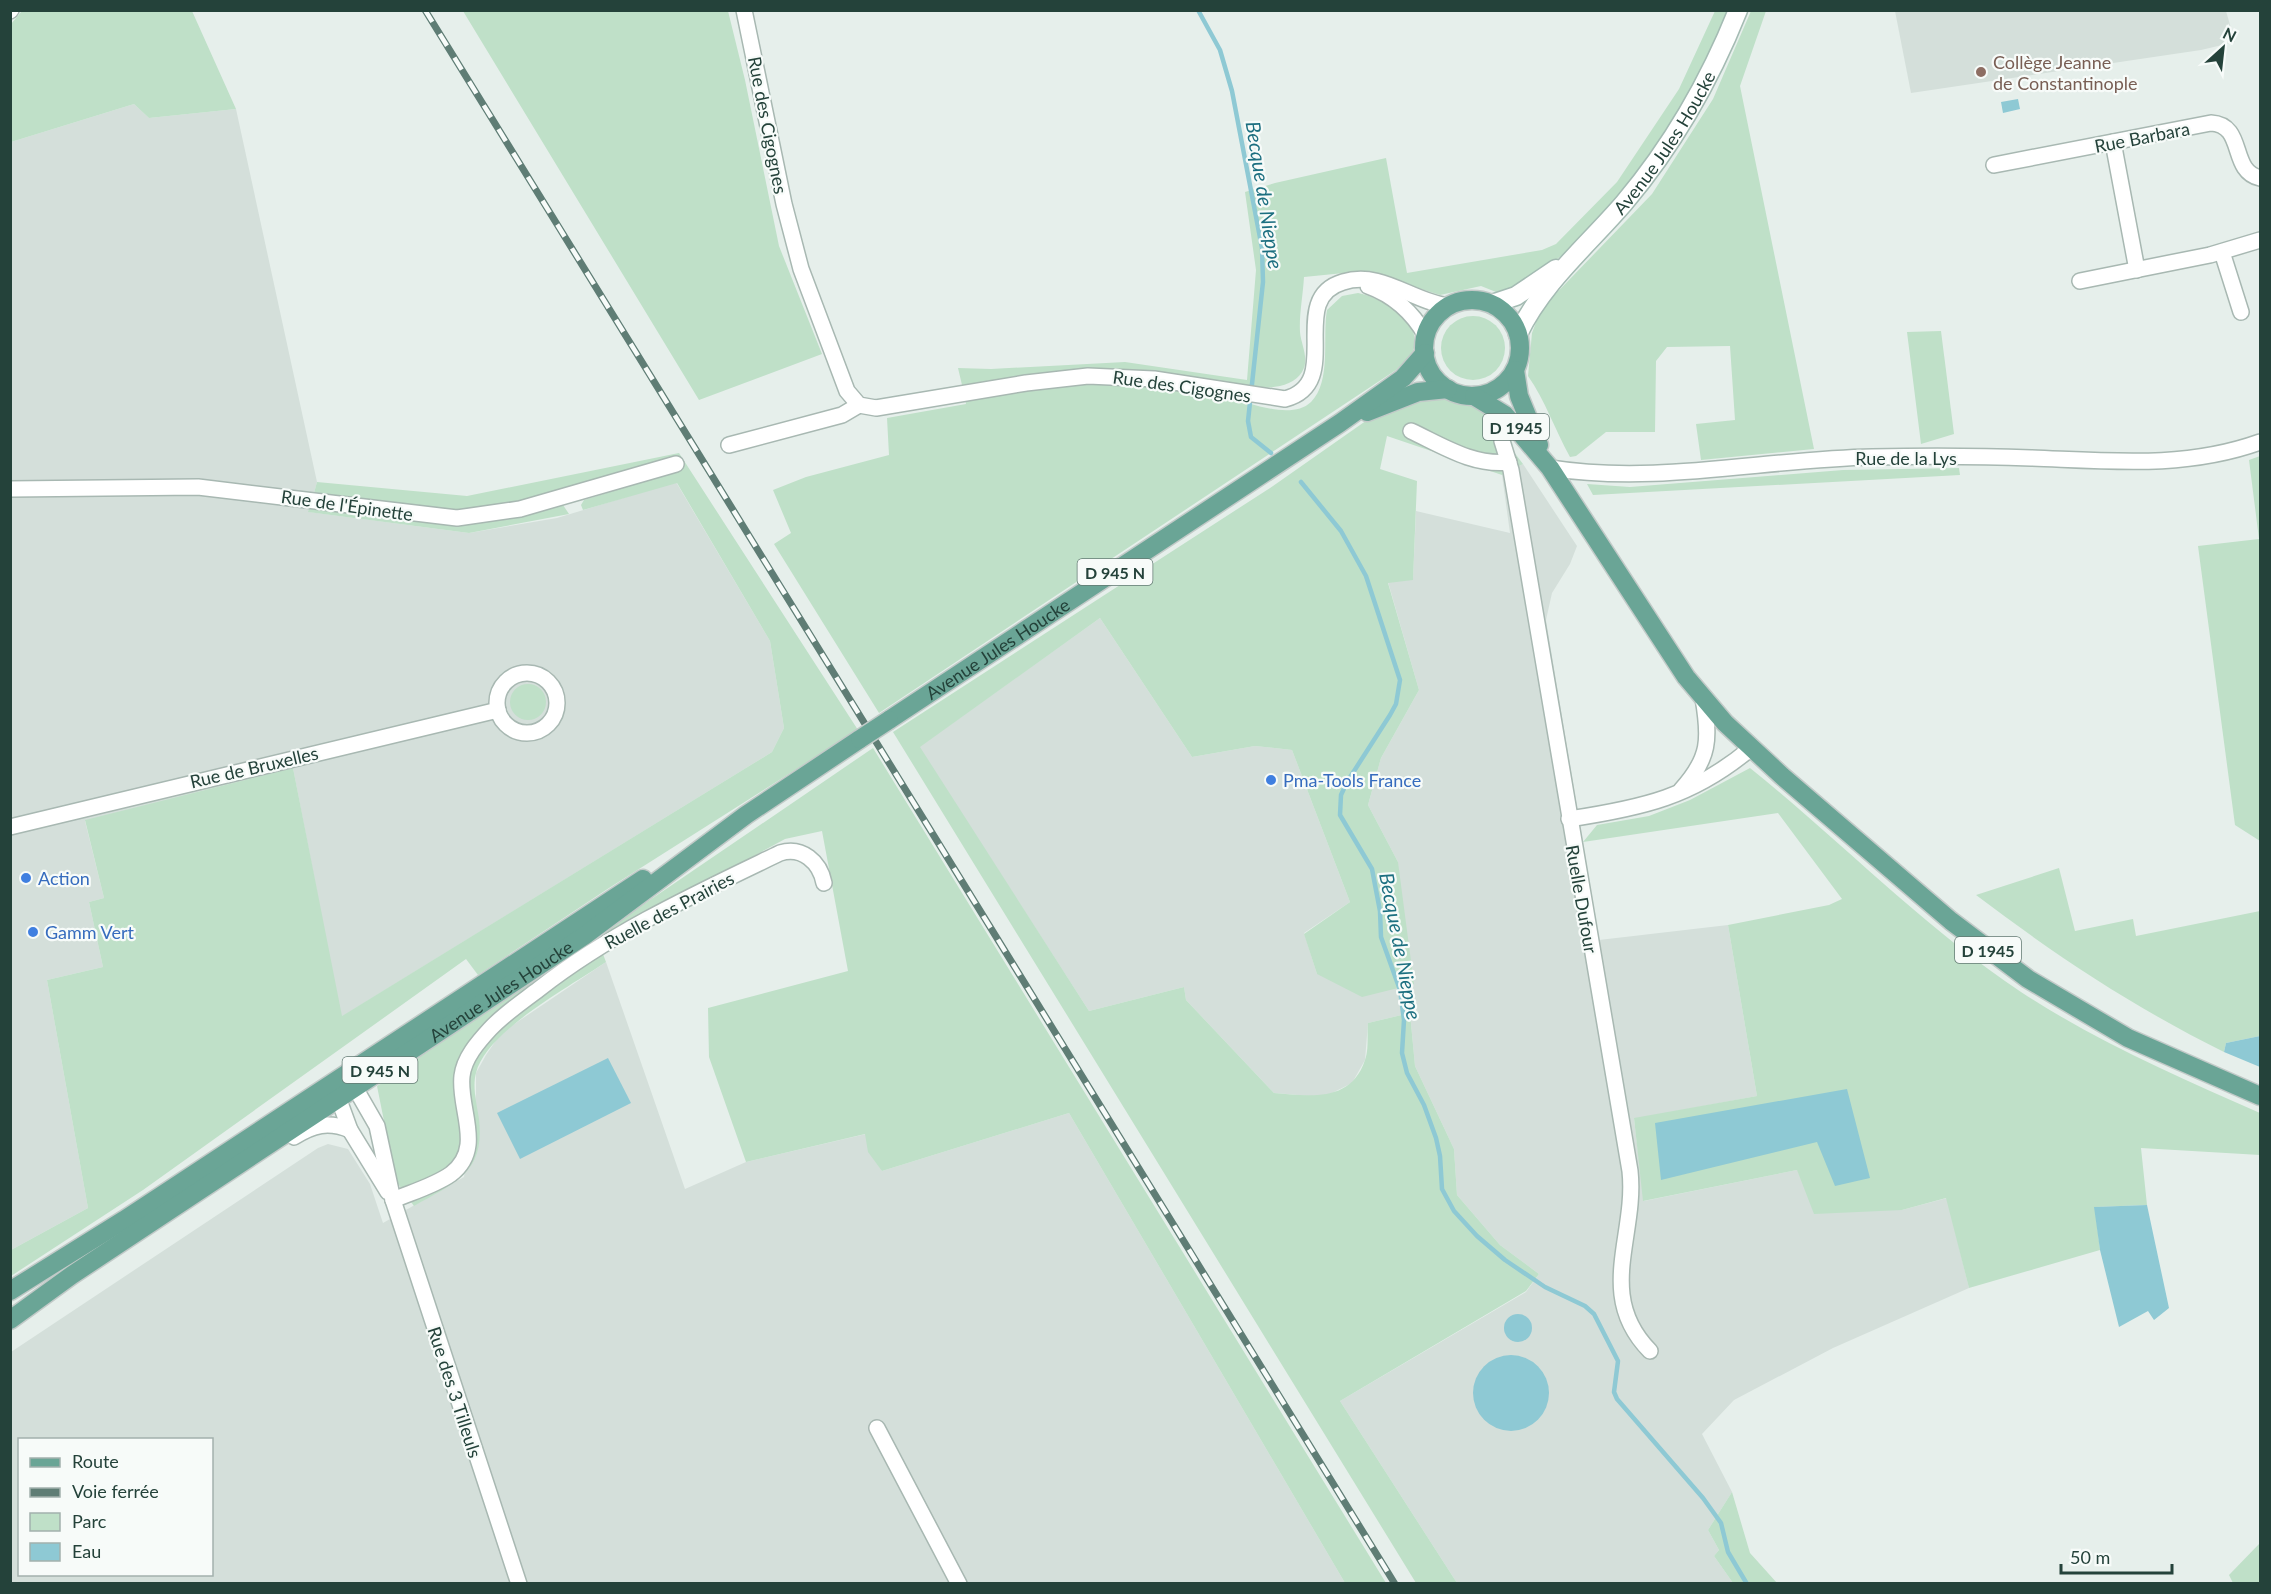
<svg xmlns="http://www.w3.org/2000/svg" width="2271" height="1594" font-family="Lato,sans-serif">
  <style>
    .built { fill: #d4dfda; fill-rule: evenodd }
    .green { fill: #bfe0c8 }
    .water { fill: #8ec9d4 }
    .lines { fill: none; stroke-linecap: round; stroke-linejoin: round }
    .stream { stroke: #8ec9d4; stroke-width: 4.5 }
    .minor-casing { stroke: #a8b8b2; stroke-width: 18 }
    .secondary-casing { stroke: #a4bbb3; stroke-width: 21 }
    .primary-casing { stroke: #c2cac8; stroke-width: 21 }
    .minor { stroke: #fff; stroke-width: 15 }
    .secondary { stroke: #fff; stroke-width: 18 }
    .primary { stroke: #6aa596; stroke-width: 18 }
    .rail-casing { stroke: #5f7d75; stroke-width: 7 }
    .rail { stroke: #f7fbf9; stroke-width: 4.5; stroke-dasharray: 14; stroke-linecap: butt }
    .primary-bridge-casing { stroke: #c2cac8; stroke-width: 21; stroke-linecap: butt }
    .primary-bridge { stroke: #6aa596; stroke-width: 18 }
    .education-dot { fill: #8d6e63; stroke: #f7fbf9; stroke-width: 2 }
    .shop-dot { fill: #3f7fe0; stroke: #f7fbf9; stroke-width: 2 }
    .labels { text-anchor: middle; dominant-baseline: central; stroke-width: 4.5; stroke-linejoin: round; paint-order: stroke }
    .shield { fill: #f7fbf9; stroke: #637a73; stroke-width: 1.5 }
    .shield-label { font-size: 16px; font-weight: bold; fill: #24423a }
    .education-label { font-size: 18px; fill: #785e54; stroke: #f7fbf9; text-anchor: start }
    .street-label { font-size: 18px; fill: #24423a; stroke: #f7fbf9 }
    .shop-label { font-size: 18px; fill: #366cbe; stroke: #f7fbf9; text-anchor: start }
    .water-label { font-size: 20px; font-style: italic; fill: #1c6f80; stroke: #f7fbf9 }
  </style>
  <rect width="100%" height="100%" fill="#e6efeb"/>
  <g class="built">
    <path d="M 1895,11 L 2226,11 L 2235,42 L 2201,50 L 1911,93 Z"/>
    <path d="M 134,104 L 149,118 L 236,109 L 317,482 L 309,512 L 469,533 L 557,518 L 676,482 L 770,641 L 784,728 L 772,752 L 341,1017 L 293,768 L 85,821 L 104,898 L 89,902 L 103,967 L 47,980 L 88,1208 L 11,1250 L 11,142 Z"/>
    <path d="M 1523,464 L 1577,546 L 1570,564 L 1552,593 L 1546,620 L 1599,940 L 1728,925 L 1757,1096 L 1634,1119 L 1644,1201 L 1797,1170 L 1902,1210 L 1947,1198 L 1969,1288 L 1833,1348 L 1734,1400 L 1702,1434 L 1732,1492 L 1708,1530 L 1719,1550 L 1714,1556 L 1733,1583 L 1457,1583 L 1340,1401 L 1526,1292 L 1539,1274 L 1500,1245 L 1457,1195 L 1454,1149 L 1415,1066 L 1410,1013 L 1368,1023 L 1365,1060 L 1352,1083 L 1324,1097 L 1274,1093 L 1186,1000 L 1184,987 L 1089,1011 L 919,747 L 1100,618 L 1192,757 L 1255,746 L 1292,750 L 1350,902 L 1304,933 L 1317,974 L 1398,862 L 1368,805 L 1381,758 L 1419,690 L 1388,582 L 1413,579 L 1416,511 L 1510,533 L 1502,475 Z"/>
    <path d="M 606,962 L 685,1189 L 746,1162 L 866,1134 L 882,1171 L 1069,1113 L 1345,1583 L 11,1584 L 11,1352 L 318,1148 L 328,1144 L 348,1149 L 370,1184 L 383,1223 L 464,1177 L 476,1094 L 476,1073 L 486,1055 L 501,1033 ZM 20,1440 L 212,1440 L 212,1574 L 20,1574 Z"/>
  </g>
  <g class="green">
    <path d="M 22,11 L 192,11 L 236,109 L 149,118 L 134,104 L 11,142 L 11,24 Z"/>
    <path d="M 463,11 L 728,11 L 745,80 L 779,246 L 822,354 L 699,400 Z"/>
    <path d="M 1715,11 L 1727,11 C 1692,104 1597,255 1501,294 L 1481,286 L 1440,295 L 1364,271 L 1304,277 C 1303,295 1299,315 1300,332 C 1301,345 1310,359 1302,372 C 1283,402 1214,381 1185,376 C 1109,364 1037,373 962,385 L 958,368 L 991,369 L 1125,362 L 1247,380 L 1256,270 L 1245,192 L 1275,183 L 1386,158 L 1407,273 L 1542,250 L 1556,244 L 1617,182 L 1679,89 Z"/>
    <path d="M 1751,11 L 1766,11 L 1740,86 L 1814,449 L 1701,460 L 1696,424 L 1735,420 L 1730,346 L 1667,347 L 1656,361 L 1655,432 L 1606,432 L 1576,456 L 1570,457 C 1555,430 1545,400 1528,376 L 1532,333 L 1541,309 L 1652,194 L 1713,99 Z"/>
    <path d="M 1358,293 C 1382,298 1421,319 1414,348 C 1412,356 1401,364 1396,370 L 879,713 L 774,544 L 791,533 L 773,490 L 806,477 L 889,455 L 887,418 L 966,404 L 965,399 C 1016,392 1067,382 1119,383 C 1155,384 1192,392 1227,398 C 1250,402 1291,421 1311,402 C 1332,381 1322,337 1327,310 L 1342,296 Z"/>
    <circle cx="1473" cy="348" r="32"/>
    <path d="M 1941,331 L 1954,434 L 1921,444 L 1907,332 Z"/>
    <path d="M 1430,395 L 1480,407 L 1523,464 L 1502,475 L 1387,436 L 1380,469 L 1417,481 L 1413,580 L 1388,583 L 1419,690 L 1381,758 L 1368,805 L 1398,862 L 1414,984 L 1362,997 L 1317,974 L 1304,934 L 1350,902 L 1292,750 L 1255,746 L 1192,757 L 1100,618 L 920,747 L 1089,1011 L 1184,987 L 1186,1000 L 1274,1093 C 1309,1096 1351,1103 1365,1060 C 1369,1050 1367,1034 1368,1023 L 1410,1013 L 1415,1066 L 1454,1149 L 1457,1195 L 1500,1245 L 1539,1274 L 1526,1291 L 1340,1401 L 1457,1583 L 1416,1583 L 893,732 L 1273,486 L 1370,418 Z"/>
    <path d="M 679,453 L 858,730 L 609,888 L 478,975 L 466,959 L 143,1190 L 11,1276 L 11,1250 L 88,1208 L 47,980 L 103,967 L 89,902 L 104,898 L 85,820 L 293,768 L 342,1016 L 772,752 L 784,728 L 770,641 L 677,483 L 583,510 L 581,505 L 584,500 L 681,470 L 675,459 L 512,506 L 466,513 L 314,493 L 317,482 L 467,496 Z"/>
    <path d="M 2260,456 L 2260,841 L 2235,825 L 2198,546 L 2259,539 L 2249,460 Z"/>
    <path d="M 1959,468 L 1960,475 L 1593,495 L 1587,484 L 1630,487 L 1843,470 Z"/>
    <path d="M 311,504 L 502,519 L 563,505 L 569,514 L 469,533 L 308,512 Z"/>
    <circle cx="528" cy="702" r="18"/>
    <path d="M 873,748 L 1386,1583 L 1345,1583 L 1069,1113 L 882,1171 L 868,1152 L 865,1134 L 746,1162 L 709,1057 L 708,1008 L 848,971 L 822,831 L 785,839 L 598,941 L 606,962 C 571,986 486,1031 476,1073 C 472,1087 477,1105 479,1119 C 485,1174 455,1182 414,1206 L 396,1181 L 377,1086 Z"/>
    <path d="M 1750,768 C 1841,841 1923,927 2021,992 C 2096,1041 2178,1077 2260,1113 L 2260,1155 L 2141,1148 L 2147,1205 L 2095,1207 L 2100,1250 L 1969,1288 L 1946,1198 L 1902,1210 L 1814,1214 L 1797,1170 L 1643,1201 L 1634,1118 L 1757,1096 L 1728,925 L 1829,905 L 1842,899 L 1778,813 L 1583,842 L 1597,825 L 1649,816 L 1690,800 Z"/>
    <path d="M 2059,868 L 2075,931 L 2133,919 L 2136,936 L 2260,911 L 2260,1036 L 2226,1043 L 2224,1052 C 2135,1008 2055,955 1976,895 Z"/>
    <path d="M 1732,1492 L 1750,1553 L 1777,1583 L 1733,1583 L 1714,1556 L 1719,1550 L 1708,1530 Z"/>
    <path d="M 2260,1543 L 2260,1583 L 2233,1583 L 2229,1575 Z"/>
  </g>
  <g class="water">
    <path d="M 2018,99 L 2020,109 L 2003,113 L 2001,102 Z"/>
    <path d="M 2260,1036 L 2260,1067 L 2224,1052 L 2226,1043 Z"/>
    <path d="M 608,1058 L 631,1103 L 520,1159 L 497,1113 Z"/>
    <path d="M 1847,1089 L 1870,1178 L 1835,1186 L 1817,1142 L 1661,1180 L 1655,1123 Z"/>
    <path d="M 2147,1205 L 2169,1308 L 2154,1320 L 2148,1311 L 2119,1327 L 2100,1250 L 2094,1207 Z"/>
    <circle cx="1518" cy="1328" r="14"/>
    <circle cx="1511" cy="1393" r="38"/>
  </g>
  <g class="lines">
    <g class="stream">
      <path d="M 1198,10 L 1220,50 L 1232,91 L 1262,248 L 1263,282 L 1248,421 L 1251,437 L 1271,453"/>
      <path d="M 1301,482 L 1341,531 L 1366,576 L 1400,680 L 1396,704 L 1390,715 L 1347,782 L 1341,795 L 1340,815 L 1372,869 L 1380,911 L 1381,937 L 1400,990 L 1404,1020 L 1402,1053 L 1407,1073 L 1424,1105 L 1436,1138 L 1440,1156 L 1442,1189 L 1454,1211 L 1477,1236 L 1505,1260 L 1545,1287 L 1585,1306 L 1594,1314 L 1618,1361 L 1614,1392 L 1617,1399 L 1703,1498 L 1721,1523 L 1728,1552 L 1747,1584"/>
    </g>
    <defs>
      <g id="minor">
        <path d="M 744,10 L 784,204 L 801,269 L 847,391 L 859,405 L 876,408 L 1026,383 L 1088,376 L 1154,379 L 1285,399 C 1346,383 1285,299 1343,282 C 1382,270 1412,302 1449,306"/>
        <path d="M 10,11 L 11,10"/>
        <path d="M 2113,142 L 2137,270"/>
        <path d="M 1994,165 L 2211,123 C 2246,125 2229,171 2260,178"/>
        <path d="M 2222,252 L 2241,312"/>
        <path d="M 2080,281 L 2210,255 L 2260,240"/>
        <path d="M 1368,286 C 1393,295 1413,313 1426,336"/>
        <path d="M 1411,431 C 1443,446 1473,466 1509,462"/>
        <path d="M 1502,441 L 1511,470 L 1630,1171 C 1637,1236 1595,1295 1650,1351"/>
        <path d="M 729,445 L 842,415 L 859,405"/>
        <path d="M 1550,468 C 1657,485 1765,459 1872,457 C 1925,456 1978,456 2031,458 C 2110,461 2185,469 2260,442"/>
        <path d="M 10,489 L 198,487 L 457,518 L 520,509 L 676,464"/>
        <circle cx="527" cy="703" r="30"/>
        <path d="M 1681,790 C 1710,758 1710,739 1703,698"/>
        <path d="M 1569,819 C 1642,808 1693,797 1751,748"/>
        <path d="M 10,827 L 498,710"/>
        <path d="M 350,1079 L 377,1126 L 393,1200 L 519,1584"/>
        <path d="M 335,1089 L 350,1130 L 388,1192"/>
        <path d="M 294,1137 C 313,1125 328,1121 350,1130"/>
        <path d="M 393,1200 C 412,1192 434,1186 451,1174 C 485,1148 458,1109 462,1076 C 464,1058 478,1042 490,1029 C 504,1014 522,1002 539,989 C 612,932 697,893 780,853 C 802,846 820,862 824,883"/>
        <path d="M 877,1428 L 959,1584"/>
      </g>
      <g id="secondary">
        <path d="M 1492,304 L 1516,296 L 1556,269"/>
        <path id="s1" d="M 1518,334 C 1543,282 1587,246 1624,203 C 1673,145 1710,80 1738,10"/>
      </g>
      <g id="primary">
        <circle cx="1472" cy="348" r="48"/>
        <path d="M 1515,370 L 1519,396 L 1539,445"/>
        <path d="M 1474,396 L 1505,415 L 1550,468 L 1686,677 L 1725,723 L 1782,776 L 1951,921 L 2028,979 L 2128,1038 L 2260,1096"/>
        <path d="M 1367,412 L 1418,392 L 1448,389"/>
        <path id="s2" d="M 889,720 L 1340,423 L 1403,378 L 1425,353"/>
        <path d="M 10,1291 L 124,1220 L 643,879"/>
        <path id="s3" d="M 10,1320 L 72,1275 L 584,936 L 746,815 L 860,739"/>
      </g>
    </defs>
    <use href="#minor" class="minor-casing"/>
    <use href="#secondary" class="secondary-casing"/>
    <use href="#primary" class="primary-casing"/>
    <use href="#minor" class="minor"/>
    <use href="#secondary" class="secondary"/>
    <use href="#primary" class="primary"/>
    <defs>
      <path id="rail" d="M 425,10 L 1395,1584"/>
    </defs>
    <use href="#rail" class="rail-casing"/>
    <use href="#rail" class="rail"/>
    <defs>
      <path id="primary-bridge" d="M 860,739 L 889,720"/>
    </defs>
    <use href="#primary-bridge" class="primary-bridge-casing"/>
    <use href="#primary-bridge" class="primary-bridge"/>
  </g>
  <circle class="education-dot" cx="1981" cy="72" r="6"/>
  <g class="shop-dot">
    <circle cx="1271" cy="780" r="6"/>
    <circle cx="26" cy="878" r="6"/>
    <circle cx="33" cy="932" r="6"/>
  </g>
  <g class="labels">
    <g class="shield">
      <rect x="1483" y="414" width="66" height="26" rx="4.5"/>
      <rect x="1077.5" y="559" width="75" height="26" rx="4.5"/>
      <rect x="1955" y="937" width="66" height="26" rx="4.5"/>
      <rect x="342.5" y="1057" width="75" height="26" rx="4.5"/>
    </g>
    <g class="shield-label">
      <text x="1516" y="427">D 1945</text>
      <text x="1115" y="572">D 945 N</text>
      <text x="1988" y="950">D 1945</text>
      <text x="380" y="1070">D 945 N</text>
    </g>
    <g class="education-label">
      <text x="1993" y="62">Collège Jeanne<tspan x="1993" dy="21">de Constantinople</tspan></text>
    </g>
    <g class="street-label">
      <text transform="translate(768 125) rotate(79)">Rue des Cigognes</text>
      <text transform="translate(2142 137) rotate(-11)">Rue Barbara</text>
      <text stroke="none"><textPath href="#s1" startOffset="242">Avenue Jules Houcke</textPath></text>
      <text transform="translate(1182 386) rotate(8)">Rue des Cigognes</text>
      <text x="1906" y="458">Rue de la Lys</text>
      <text transform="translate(347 505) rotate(8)">Rue de l'Épinette</text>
      <text stroke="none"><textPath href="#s2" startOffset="130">Avenue Jules Houcke</textPath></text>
      <text transform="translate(254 767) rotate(-13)">Rue de Bruxelles</text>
      <text transform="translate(1582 899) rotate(80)">Ruelle Dufour</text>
      <text transform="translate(669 910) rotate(-28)">Ruelle des Prairies</text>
      <text stroke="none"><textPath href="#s3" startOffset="591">Avenue Jules Houcke</textPath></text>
      <text transform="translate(455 1392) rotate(72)">Rue des 3 Tilleuls</text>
    </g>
    <g class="shop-label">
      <text x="1283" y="780">Pma-Tools France</text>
      <text x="38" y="878">Action</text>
      <text x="45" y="932">Gamm Vert</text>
    </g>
    <g class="water-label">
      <text transform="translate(1265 195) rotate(81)">Becque de Nieppe</text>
      <text transform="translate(1401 946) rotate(79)">Becque de Nieppe</text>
    </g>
  </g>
  <rect width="2271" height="1594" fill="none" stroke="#24423a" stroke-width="24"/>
  <rect x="18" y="1438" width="195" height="138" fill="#f7fbf9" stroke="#a3b1ad" stroke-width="1.5"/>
  <rect x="30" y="1458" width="30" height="9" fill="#6aa596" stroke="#a3b1ad" stroke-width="1.5"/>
  <text x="72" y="1468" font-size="18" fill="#24423a">Route</text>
  <rect x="30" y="1488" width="30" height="9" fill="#5f7d75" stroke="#a3b1ad" stroke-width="1.5"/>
  <text x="72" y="1498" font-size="18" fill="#24423a">Voie ferrée</text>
  <rect x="30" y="1513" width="30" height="18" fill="#bfe0c8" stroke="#a3b1ad" stroke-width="1.5"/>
  <text x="72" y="1528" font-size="18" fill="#24423a">Parc</text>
  <rect x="30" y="1543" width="30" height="18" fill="#8ec9d4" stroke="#a3b1ad" stroke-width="1.5"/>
  <text x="72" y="1558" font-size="18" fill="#24423a">Eau</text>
  <g transform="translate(2223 48) rotate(27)" stroke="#f7fbf9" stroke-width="4.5" paint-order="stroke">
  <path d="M0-4.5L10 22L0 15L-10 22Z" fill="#24423a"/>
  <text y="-9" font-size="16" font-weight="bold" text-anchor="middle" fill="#24423a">N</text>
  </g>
  <path d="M2061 1564v9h111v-9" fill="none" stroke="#24423a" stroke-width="3"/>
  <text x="2070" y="1564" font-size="18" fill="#24423a" stroke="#f7fbf9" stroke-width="4.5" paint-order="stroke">50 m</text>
</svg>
